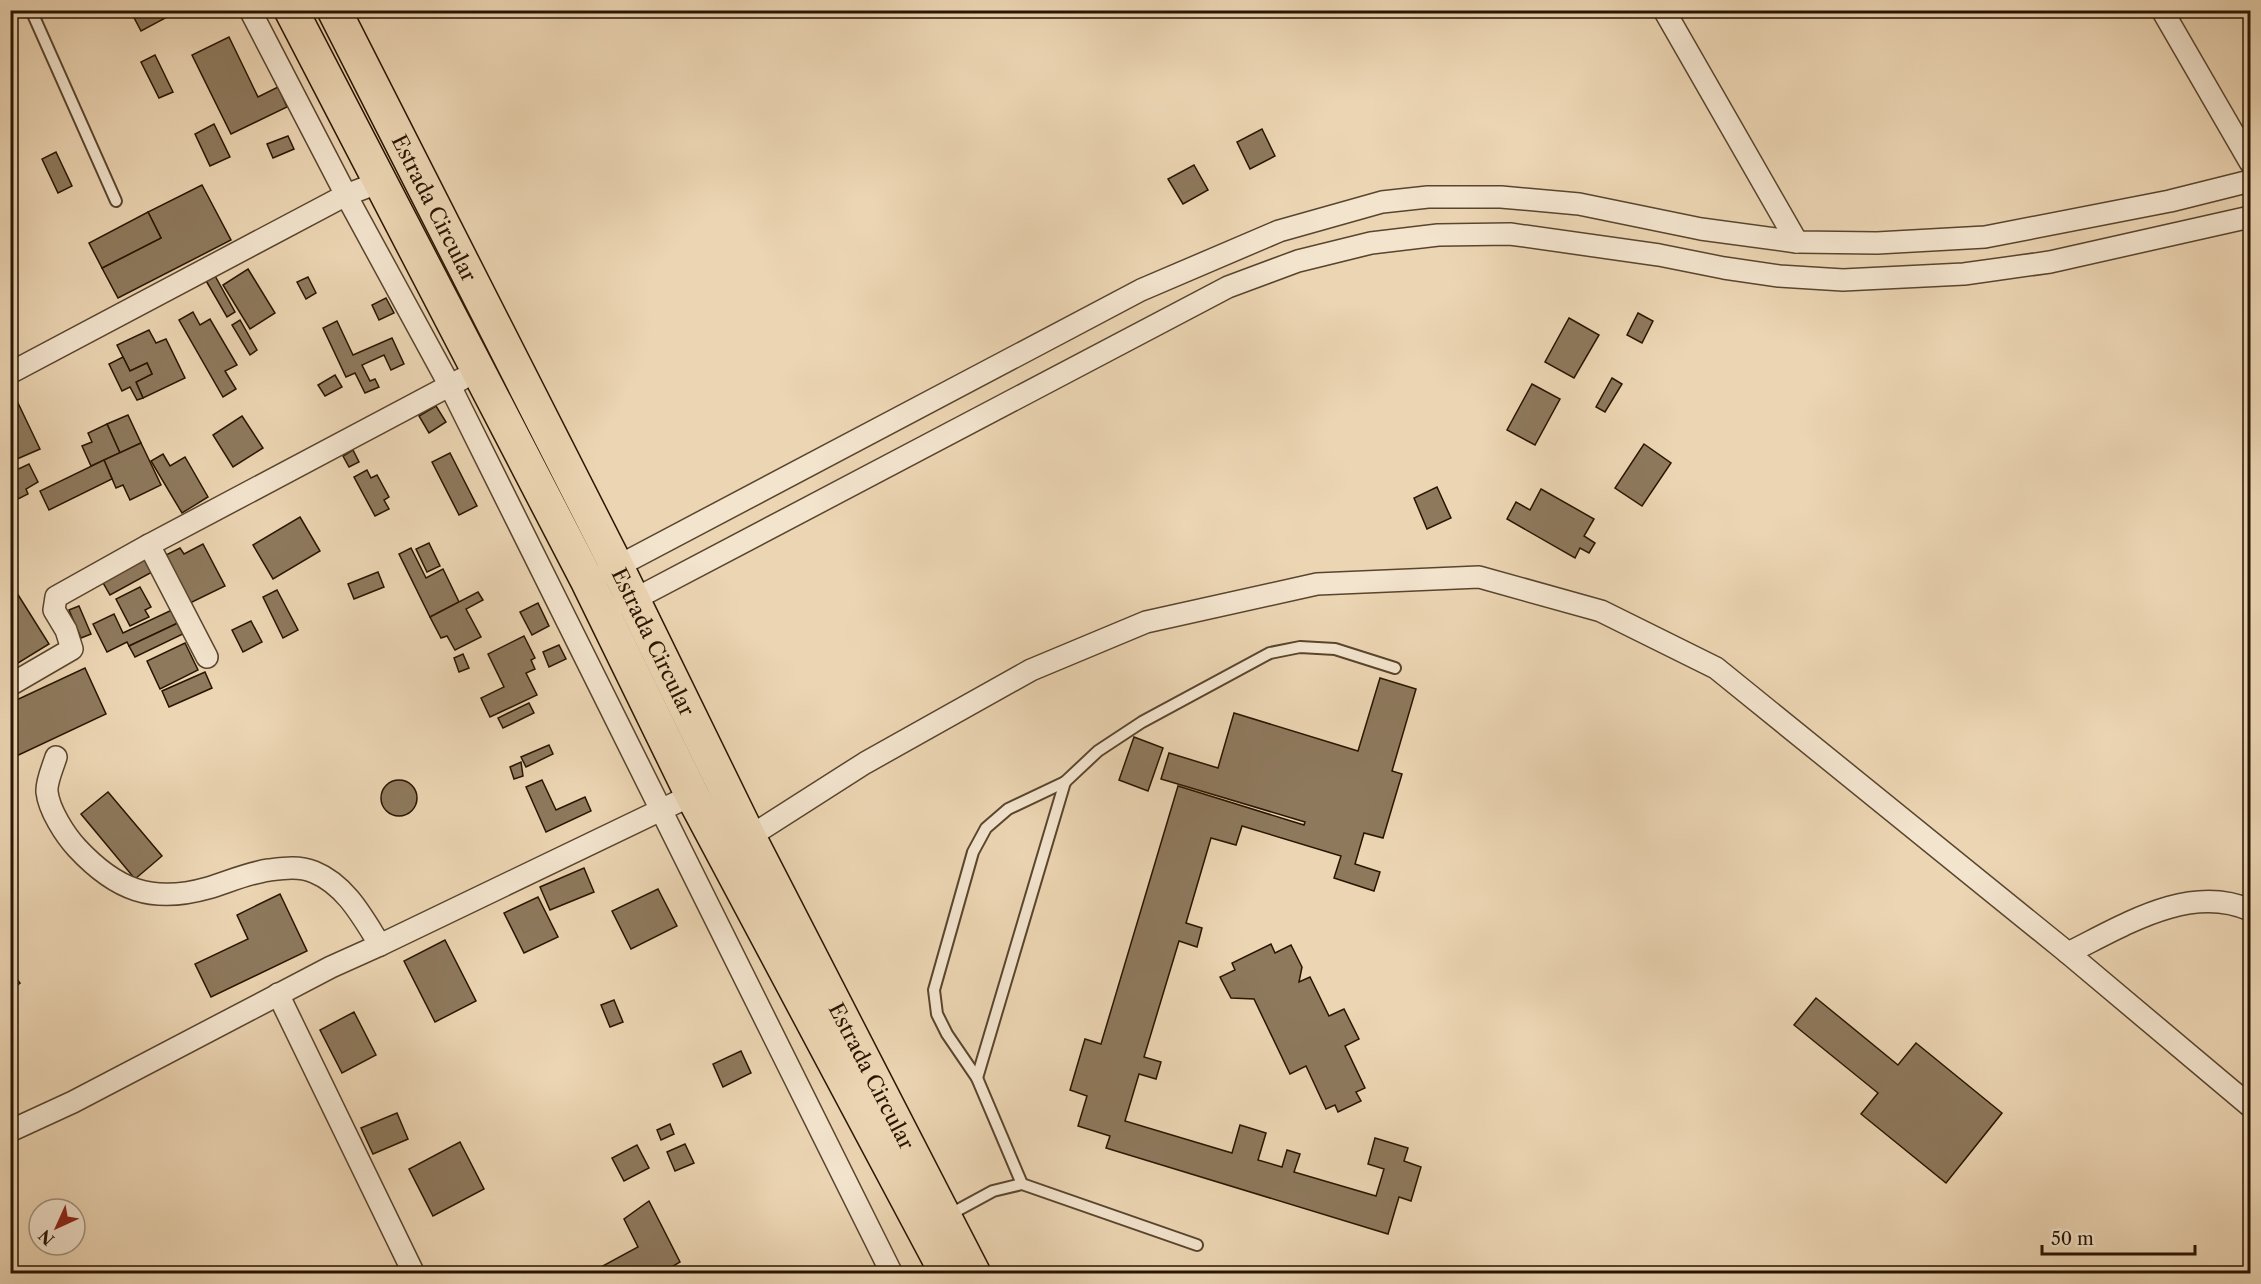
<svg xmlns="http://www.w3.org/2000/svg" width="2261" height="1284" font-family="'Libre Caslon Text',serif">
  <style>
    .building { fill: #8e795d; stroke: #281500; stroke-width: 1.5 }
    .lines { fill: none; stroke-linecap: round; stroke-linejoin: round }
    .lane-casing { stroke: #59452d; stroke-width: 14 }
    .street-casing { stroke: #59452d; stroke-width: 24 }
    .primary-casing { stroke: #281500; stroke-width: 36 }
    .lane { stroke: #f3e4ce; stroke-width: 10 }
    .street { stroke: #f3e4ce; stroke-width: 21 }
    .primary { stroke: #ecd5b3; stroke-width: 33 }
    .labels { text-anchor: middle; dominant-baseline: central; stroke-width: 4.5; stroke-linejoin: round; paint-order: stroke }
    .street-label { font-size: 21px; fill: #281500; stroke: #f3e4ce }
  </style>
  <rect width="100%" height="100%" fill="#ecd5b3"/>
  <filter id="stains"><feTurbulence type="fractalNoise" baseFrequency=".00333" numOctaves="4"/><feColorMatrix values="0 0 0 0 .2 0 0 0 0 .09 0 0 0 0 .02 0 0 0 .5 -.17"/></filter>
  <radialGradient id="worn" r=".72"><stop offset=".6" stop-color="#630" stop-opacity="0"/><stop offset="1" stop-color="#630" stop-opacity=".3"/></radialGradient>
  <g class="building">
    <path d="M 130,10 L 169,10 L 171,15 L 141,31 Z"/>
    <path d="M 229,37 L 258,97 L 278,87 L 287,107 L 231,134 L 192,55 Z"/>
    <path d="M 155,55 L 173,92 L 159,98 L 141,62 Z"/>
    <path d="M 214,124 L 230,157 L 210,166 L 195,134 Z"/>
    <path d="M 1262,129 L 1275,156 L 1250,169 L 1237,142 Z"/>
    <path d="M 288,136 L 294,149 L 273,158 L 267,144 Z"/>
    <path d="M 56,152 L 72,186 L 58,193 L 42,159 Z"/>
    <path d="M 1194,165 L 1208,190 L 1183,204 L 1168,179 Z"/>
    <path d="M 202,185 L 231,240 L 118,298 L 102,268 L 161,238 L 148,212 Z"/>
    <path d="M 148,212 L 161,238 L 102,268 L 89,243 Z"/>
    <path d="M 248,269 L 275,313 L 250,329 L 223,285 Z"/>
    <path d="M 214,274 L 235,312 L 227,317 L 205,279 Z"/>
    <path d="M 308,277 L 316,293 L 306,299 L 297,282 Z"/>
    <path d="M 386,298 L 394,313 L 379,320 L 372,305 Z"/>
    <path d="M 193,312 L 200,325 L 210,319 L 237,365 L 225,371 L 236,389 L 223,397 L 179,320 Z"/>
    <path d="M 1638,313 L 1653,321 L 1642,343 L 1627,335 Z"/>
    <path d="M 1569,318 L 1599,335 L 1574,378 L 1545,362 Z"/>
    <path d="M 240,320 L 257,350 L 250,355 L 232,325 Z"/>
    <path d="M 337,321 L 353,355 L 392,338 L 404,364 L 391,370 L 384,355 L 362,365 L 370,381 L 375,379 L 379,387 L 365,393 L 355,373 L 346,377 L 323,328 Z"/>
    <path d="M 149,330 L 156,343 L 166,339 L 185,378 L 143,398 L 136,382 L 152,374 L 147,363 L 130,371 L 117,345 Z"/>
    <path d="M 123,357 L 130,371 L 147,363 L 152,374 L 136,382 L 143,398 L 137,400 L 130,387 L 122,391 L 109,364 Z"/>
    <path d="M 335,375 L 342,387 L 325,396 L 318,385 Z"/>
    <path d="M 1612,378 L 1622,384 L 1605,412 L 1596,407 Z"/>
    <path d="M 1532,384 L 1560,399 L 1535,445 L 1507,430 Z"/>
    <path d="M 18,403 L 40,449 L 10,462 L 10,406 Z"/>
    <path d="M 436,406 L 446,422 L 429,433 L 419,416 Z"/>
    <path d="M 128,415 L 141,443 L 120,453 L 107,424 Z"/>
    <path d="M 242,416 L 263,448 L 233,467 L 213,435 Z"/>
    <path d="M 107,424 L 120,453 L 91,466 L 82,446 L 92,442 L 88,433 Z"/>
    <path d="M 141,443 L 161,485 L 130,500 L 123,485 L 116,488 L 104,460 Z"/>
    <path d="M 1644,444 L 1671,463 L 1642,506 L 1615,488 Z"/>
    <path d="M 353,450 L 359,462 L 349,467 L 343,456 Z"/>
    <path d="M 450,453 L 477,506 L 459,515 L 432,462 Z"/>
    <path d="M 163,454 L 170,466 L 185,457 L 208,497 L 182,513 L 151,461 Z"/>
    <path d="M 104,460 L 112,479 L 49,510 L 40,491 Z"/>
    <path d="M 29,464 L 38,482 L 26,489 L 28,494 L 18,499 L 10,485 L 10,473 Z"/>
    <path d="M 367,470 L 371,478 L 377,475 L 389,497 L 384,500 L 389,509 L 375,516 L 354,477 Z"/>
    <path d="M 1437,487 L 1451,518 L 1427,529 L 1414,498 Z"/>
    <path d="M 1541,489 L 1594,519 L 1584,536 L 1595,543 L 1589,553 L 1580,548 L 1575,558 L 1507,519 L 1516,502 L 1530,510 Z"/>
    <path d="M 300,517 L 320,551 L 273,579 L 253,545 Z"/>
    <path d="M 429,543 L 440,566 L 427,572 L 416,549 Z"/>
    <path d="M 203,544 L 225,586 L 188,604 L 164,556 L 180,548 L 184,554 Z"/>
    <path d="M 411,548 L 426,578 L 443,569 L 459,602 L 430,617 L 399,554 Z"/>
    <path d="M 147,558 L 154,571 L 110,595 L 102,581 Z"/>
    <path d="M 378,572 L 384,587 L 354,599 L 348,584 Z"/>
    <path d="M 10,582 L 49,644 L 10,668 Z"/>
    <path d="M 140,587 L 151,607 L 145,610 L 149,617 L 130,626 L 116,599 Z"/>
    <path d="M 277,590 L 298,630 L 283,638 L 263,597 Z"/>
    <path d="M 478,592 L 483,600 L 466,609 L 481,637 L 455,650 L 447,636 L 441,638 L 430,617 Z"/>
    <path d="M 538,603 L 549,626 L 532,635 L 520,612 Z"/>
    <path d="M 79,606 L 91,634 L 81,638 L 69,610 Z"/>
    <path d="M 174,609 L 180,622 L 129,646 L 127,642 L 107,652 L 93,624 L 114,614 L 123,633 Z"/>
    <path d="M 251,621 L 262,642 L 243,652 L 232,630 Z"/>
    <path d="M 180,622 L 185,633 L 135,657 L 129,646 Z"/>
    <path d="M 524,636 L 535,658 L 531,660 L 535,669 L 526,673 L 537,695 L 490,717 L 481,698 L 504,687 L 488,654 Z"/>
    <path d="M 185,643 L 198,670 L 160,689 L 147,661 Z"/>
    <path d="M 559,645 L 566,659 L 549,667 L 543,652 Z"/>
    <path d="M 463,654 L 469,668 L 459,672 L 454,658 Z"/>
    <path d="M 85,668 L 106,714 L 10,759 L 10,703 Z"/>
    <path d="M 205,672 L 212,688 L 169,707 L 162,691 Z"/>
    <path d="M 1380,678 L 1416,689 L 1392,771 L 1402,774 L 1383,838 L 1364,833 L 1355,864 L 1380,872 L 1374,891 L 1334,878 L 1341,856 L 1242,826 L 1236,845 L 1211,838 L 1186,923 L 1202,928 L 1197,947 L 1179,941 L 1144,1057 L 1161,1062 L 1156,1079 L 1139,1074 L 1125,1121 L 1232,1153 L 1240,1125 L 1266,1133 L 1258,1160 L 1282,1167 L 1287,1150 L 1300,1154 L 1294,1172 L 1376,1196 L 1384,1169 L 1368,1164 L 1375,1138 L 1408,1148 L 1404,1161 L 1421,1167 L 1411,1201 L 1399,1197 L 1388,1234 L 1106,1148 L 1110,1136 L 1078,1126 L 1087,1096 L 1070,1090 L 1085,1039 L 1101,1044 L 1178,786 L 1304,825 L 1305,822 L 1161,779 L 1169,753 L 1218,768 L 1234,713 L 1358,751 Z"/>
    <path d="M 529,703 L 534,713 L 503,728 L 498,718 Z"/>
    <path d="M 1134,737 L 1163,748 L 1148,791 L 1119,780 Z"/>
    <path d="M 549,745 L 553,754 L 526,767 L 521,757 Z"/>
    <path d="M 521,762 L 523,776 L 514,779 L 510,767 Z"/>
    <path d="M 542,780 L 556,810 L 585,797 L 591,811 L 546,832 L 526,787 Z"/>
    <circle cx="399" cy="798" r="18"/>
    <path d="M 108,792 L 162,856 L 135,879 L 81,814 Z"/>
    <path d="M 584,868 L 594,892 L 550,910 L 540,887 Z"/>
    <path d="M 658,889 L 677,926 L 631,949 L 612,911 Z"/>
    <path d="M 280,894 L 307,951 L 211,997 L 195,964 L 248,939 L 237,915 Z"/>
    <path d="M 538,897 L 558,937 L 524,953 L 504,913 Z"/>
    <path d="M 445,940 L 476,1001 L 435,1022 L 404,961 Z"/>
    <path d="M 1271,944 L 1275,953 L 1291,945 L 1302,967 L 1299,982 L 1310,977 L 1329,1016 L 1344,1009 L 1359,1039 L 1345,1046 L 1365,1088 L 1356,1092 L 1361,1101 L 1338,1112 L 1335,1105 L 1326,1109 L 1306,1066 L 1290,1074 L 1254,999 L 1231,998 L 1220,977 L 1235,970 L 1232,963 Z"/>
    <path d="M 10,970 L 20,983 L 10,991 Z"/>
    <path d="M 1816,998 L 1898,1065 L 1916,1043 L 2002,1113 L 1946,1183 L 1861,1114 L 1878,1093 L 1794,1025 Z"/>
    <path d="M 614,1000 L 623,1022 L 610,1027 L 601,1005 Z"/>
    <path d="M 354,1012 L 376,1055 L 342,1073 L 320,1030 Z"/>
    <path d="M 741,1051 L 751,1073 L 723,1087 L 713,1064 Z"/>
    <path d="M 397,1113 L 408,1139 L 373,1154 L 361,1128 Z"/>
    <path d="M 670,1124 L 674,1134 L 661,1140 L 657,1130 Z"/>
    <path d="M 460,1142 L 484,1189 L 433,1216 L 409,1169 Z"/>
    <path d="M 685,1144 L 694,1163 L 675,1171 L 667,1152 Z"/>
    <path d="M 637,1145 L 649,1168 L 624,1181 L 612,1158 Z"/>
    <path d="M 649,1201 L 680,1262 L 660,1274 L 588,1274 L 638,1247 L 624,1219 Z"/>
  </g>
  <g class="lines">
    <defs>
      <g id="lane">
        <path d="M 31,10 L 116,201"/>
        <path d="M 977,1078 L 1065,782"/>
        <path d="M 1022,1184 L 977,1078 L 947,1034 L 937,1014 L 934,990 L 973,852 L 986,828 L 1008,809 L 1065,782 L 1098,751 L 1142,722 L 1270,653 L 1300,647 L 1335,649 L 1395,668"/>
        <path d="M 947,1216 L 993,1191 L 1022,1184 L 1197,1245"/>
      </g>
      <g id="street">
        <path d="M 250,10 L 346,195 L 450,386 L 892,1274"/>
        <path d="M 1664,10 L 1797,242"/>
        <path d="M 2162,10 L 2250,162"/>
        <path d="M 10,373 L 346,195 L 380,182"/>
        <path d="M 149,545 L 207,657"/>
        <path d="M 607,572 L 1141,290 L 1279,231 L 1382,202 L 1428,197 L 1501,197 L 1579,204 L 1701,229 L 1797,242 L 1877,243 L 1985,237 L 2170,201 L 2250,181"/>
        <path d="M 622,603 L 633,600 L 1228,287 L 1298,261 L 1371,243 L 1438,235 L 1510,234 L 1659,255 L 1724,268 L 1779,276 L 1843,280 L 1964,274 L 2050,262 L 2250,217"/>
        <path d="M 10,685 L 72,649 L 66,630 L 54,610 L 56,597 L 149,545 L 462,379"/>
        <path d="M 56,757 C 53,767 46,782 47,792 C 49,810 65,835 77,848 C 116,890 152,904 208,888 C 228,882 248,873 269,870 C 285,868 299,866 314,872 C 346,885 363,918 380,945"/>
        <path d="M 749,837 L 865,763 L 1031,670 L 1146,622 L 1317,584 L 1479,577 L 1601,611 L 1716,668 L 2068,953 L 2250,1106"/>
        <path d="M 2068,953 C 2123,926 2189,883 2250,910"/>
        <path d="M 278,994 L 414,1274"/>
        <path d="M 10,1131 L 73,1102 L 331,967 L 380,945 L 692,795"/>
      </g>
      <g id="primary">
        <path d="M 291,10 L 588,582 L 692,795 L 947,1274"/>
        <path id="s1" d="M 334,10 L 617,567 L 749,837 L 974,1274"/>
      </g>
    </defs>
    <use href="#lane" class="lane-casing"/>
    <use href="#street" class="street-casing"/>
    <use href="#primary" class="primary-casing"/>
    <use href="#lane" class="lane"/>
    <use href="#street" class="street"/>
    <use href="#primary" class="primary"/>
  </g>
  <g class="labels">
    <g class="street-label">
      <text stroke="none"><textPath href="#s1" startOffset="222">Estrada Circular</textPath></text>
      <text stroke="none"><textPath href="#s1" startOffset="708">Estrada Circular</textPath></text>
      <text stroke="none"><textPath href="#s1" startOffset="1194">Estrada Circular</textPath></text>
    </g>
  </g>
  <rect width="2261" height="1284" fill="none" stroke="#ecd5b3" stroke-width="36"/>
  <rect x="12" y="12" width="2237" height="1260" fill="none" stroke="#281500" stroke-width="3"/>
  <rect x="18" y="18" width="2225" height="1248" fill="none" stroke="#281500" stroke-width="1.5"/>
  <g transform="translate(57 1227) rotate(225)"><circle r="28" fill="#f3e4ce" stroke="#a2917c" stroke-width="1.5"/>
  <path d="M0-4.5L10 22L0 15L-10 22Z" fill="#8f2418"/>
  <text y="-9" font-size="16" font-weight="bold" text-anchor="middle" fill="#281500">N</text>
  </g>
  <path d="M2042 1245v9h153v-9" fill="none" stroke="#281500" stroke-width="3"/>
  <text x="2051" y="1245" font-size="18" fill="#281500" stroke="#f3e4ce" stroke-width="4.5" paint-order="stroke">50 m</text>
  <rect width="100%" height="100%" filter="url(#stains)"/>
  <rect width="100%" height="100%" fill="url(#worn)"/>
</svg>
